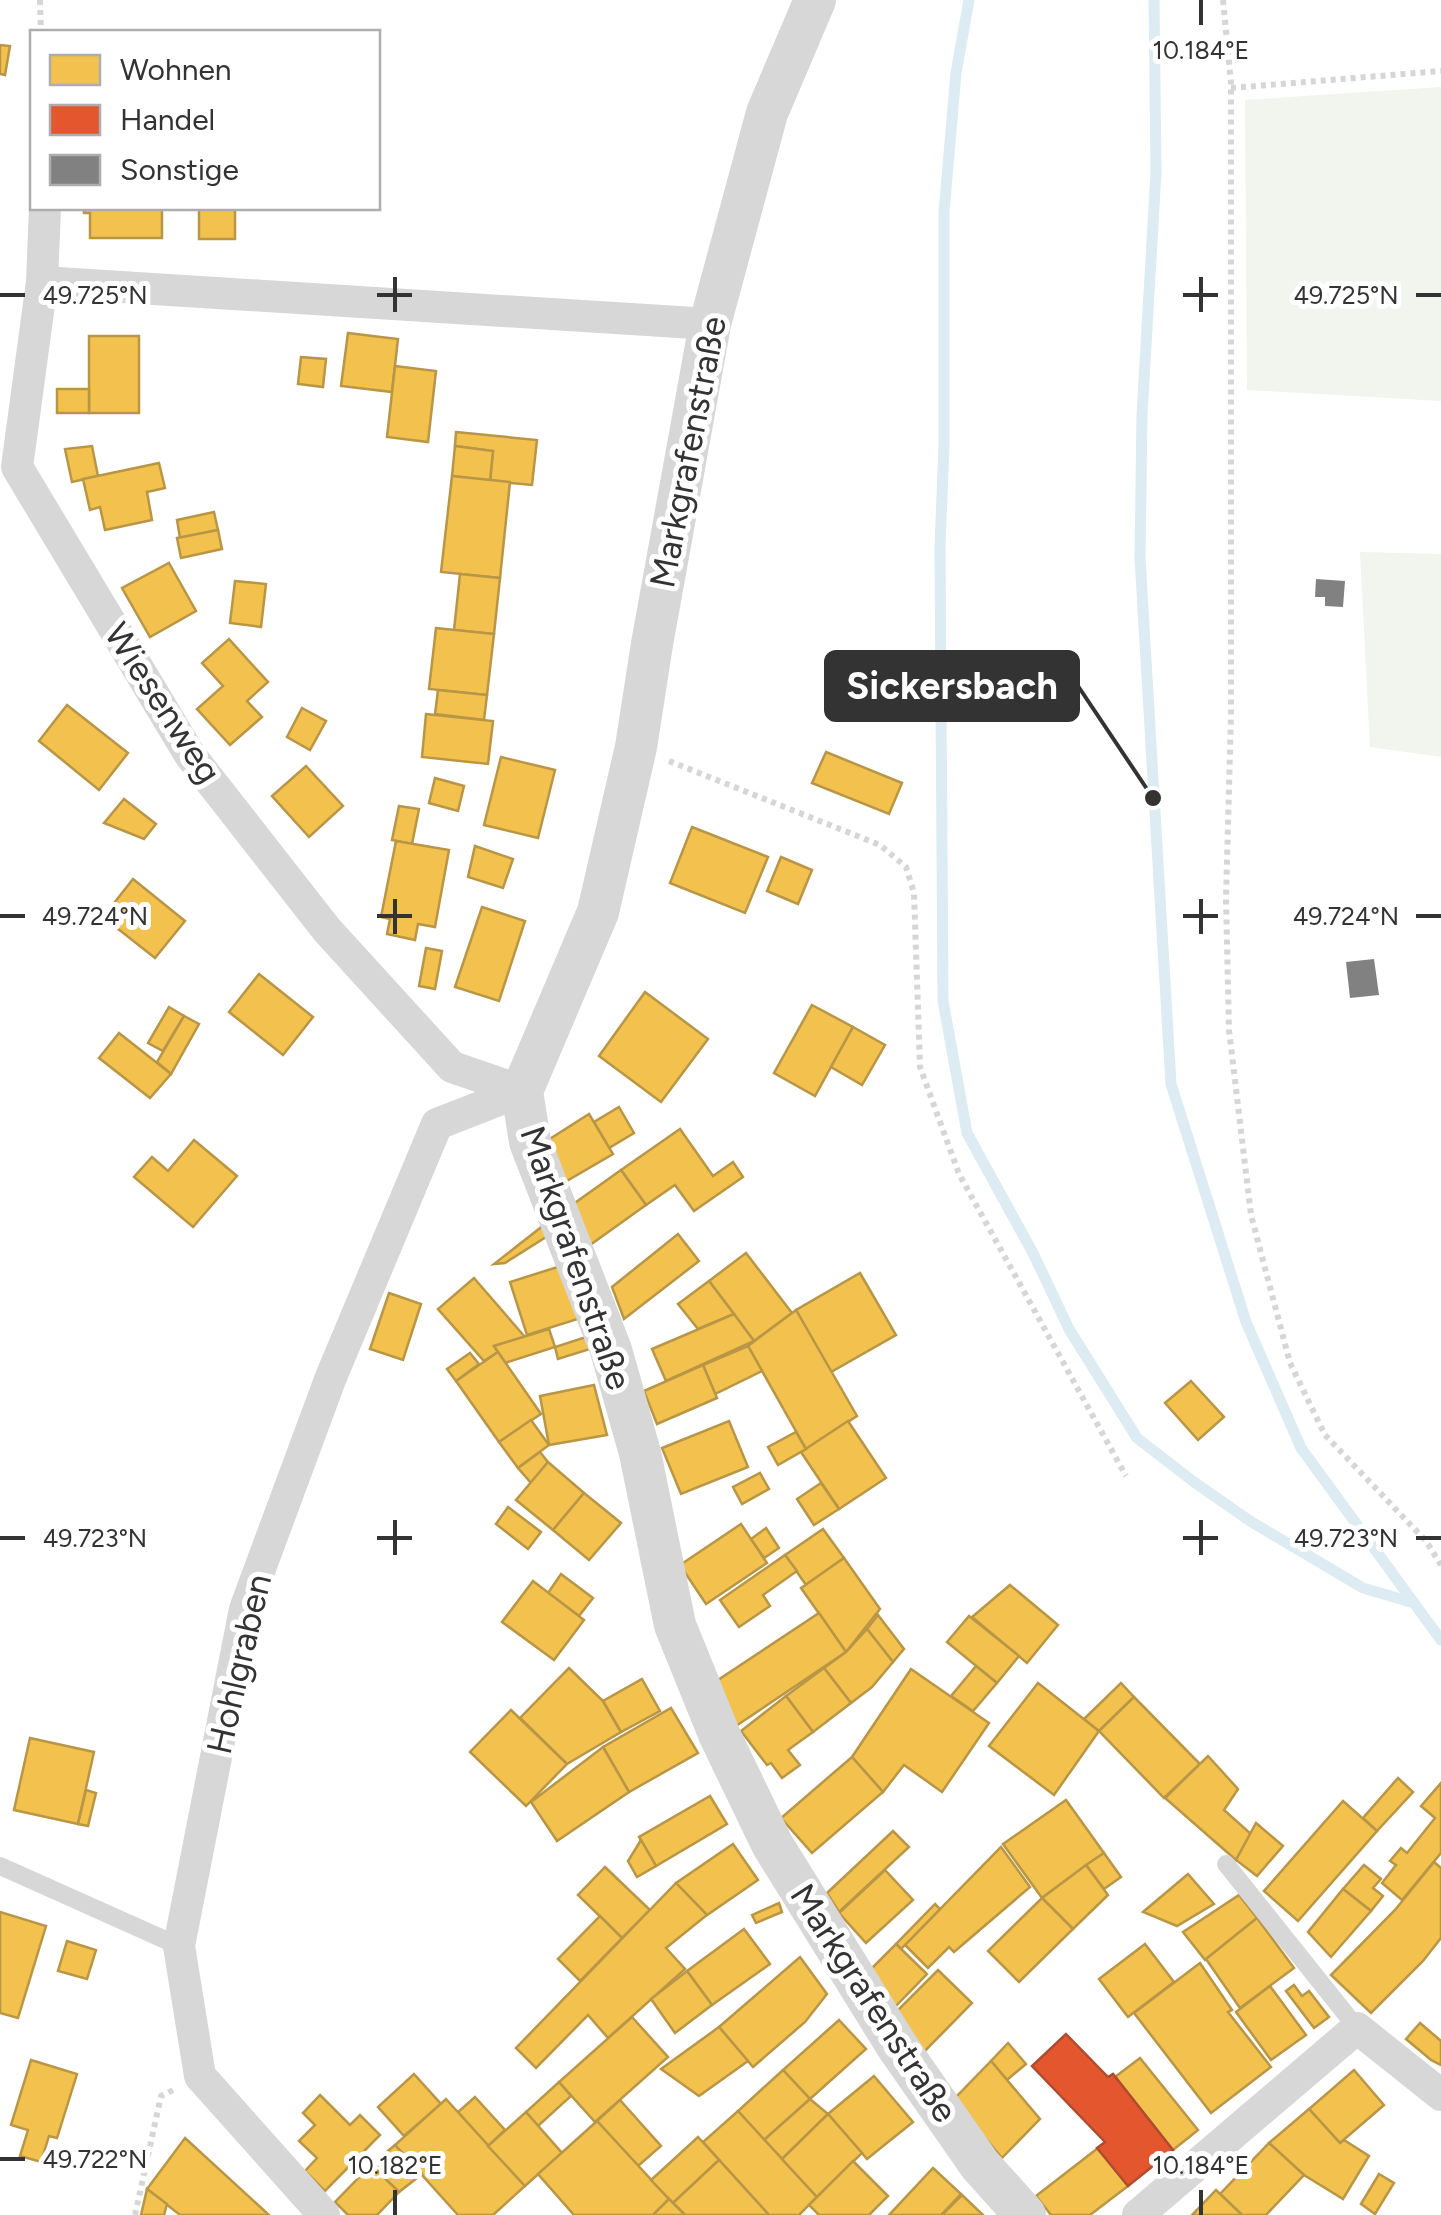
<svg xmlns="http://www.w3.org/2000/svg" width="1441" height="2215" font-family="Figtree,sans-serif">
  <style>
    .green { fill: #f1f5ed }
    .homes { fill: #f2c14e; stroke: #b99646; stroke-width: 2.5 }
    .shops { fill: #e4572e; stroke: #af4c30; stroke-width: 2.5 }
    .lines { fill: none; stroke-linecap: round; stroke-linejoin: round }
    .stream { stroke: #ddebf3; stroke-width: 11 }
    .building { fill: #818181 }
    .path { stroke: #d6d6d6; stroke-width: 6; stroke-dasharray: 5 5; stroke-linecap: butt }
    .service { stroke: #d7d7d7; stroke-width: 18 }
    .minor { stroke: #d7d7d7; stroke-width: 32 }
    .tertiary { stroke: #d7d7d7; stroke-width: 42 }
    .ticks { fill: none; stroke: #333; stroke-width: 4 }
    .labels { text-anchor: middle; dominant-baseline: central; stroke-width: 10; stroke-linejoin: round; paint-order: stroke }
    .street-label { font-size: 35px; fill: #333; stroke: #fff }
    .ticks-label { font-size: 25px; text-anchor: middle; fill: #333; stroke: #fff; stroke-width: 10; stroke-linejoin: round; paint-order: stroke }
    .leader { fill: none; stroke: #333; stroke-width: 4 }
    .callout-dot { fill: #333; stroke: #fff; stroke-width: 4 }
    .callout { fill: #333; stroke: #333; stroke-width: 4 }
    .callout-label { font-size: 38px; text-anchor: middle; font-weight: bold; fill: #fff }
  </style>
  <rect width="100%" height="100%" fill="#fff"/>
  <g class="green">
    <path d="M 1441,87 L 1441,401 L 1247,390 L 1245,100 Z"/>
    <path d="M 1360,552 L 1441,554 L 1441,757 L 1370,747 Z"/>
  </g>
  <g class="homes">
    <path d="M 0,45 L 10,46 L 5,75 L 0,74 Z"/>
    <path d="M 84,208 L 162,208 L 162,238 L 90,238 L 90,213 L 84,213 Z"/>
    <rect x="199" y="208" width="36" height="31"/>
    <path d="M 348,333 L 398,339 L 392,392 L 341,386 Z"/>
    <rect x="89" y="336" width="50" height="77"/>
    <path d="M 301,357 L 326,359 L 323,387 L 298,384 Z"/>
    <path d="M 395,366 L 436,371 L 428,442 L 387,437 Z"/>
    <rect x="57" y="389" width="32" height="24"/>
    <path d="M 456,432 L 537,440 L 532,485 L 490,481 L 493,451 L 455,446 Z"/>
    <path d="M 92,446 L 98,476 L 72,482 L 65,449 Z"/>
    <path d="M 455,446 L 493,451 L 490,481 L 452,476 Z"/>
    <path d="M 159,463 L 165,488 L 147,492 L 152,520 L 105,530 L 100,507 L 90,510 L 83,479 Z"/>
    <path d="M 452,476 L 510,482 L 500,578 L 441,572 Z"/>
    <path d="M 214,512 L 218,530 L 180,538 L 177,520 Z"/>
    <path d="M 218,530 L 222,549 L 181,558 L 177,538 Z"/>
    <path d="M 169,563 L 196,611 L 150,637 L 122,588 Z"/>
    <path d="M 460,574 L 500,578 L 494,634 L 454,630 Z"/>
    <path d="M 235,581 L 266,584 L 261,627 L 230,623 Z"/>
    <path d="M 436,628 L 494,634 L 487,695 L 429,689 Z"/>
    <path d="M 229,639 L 268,682 L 247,701 L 262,717 L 230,745 L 197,709 L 223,686 L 202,663 Z"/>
    <path d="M 438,690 L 487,695 L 484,720 L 435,714 Z"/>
    <path d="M 67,705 L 128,753 L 99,790 L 39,741 Z"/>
    <path d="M 302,708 L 326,721 L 310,750 L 287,737 Z"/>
    <path d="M 426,714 L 493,721 L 488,764 L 422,757 Z"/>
    <path d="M 826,752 L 902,783 L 889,814 L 812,783 Z"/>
    <path d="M 501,757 L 555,770 L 538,838 L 484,825 Z"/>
    <path d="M 306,766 L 343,806 L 309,837 L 272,796 Z"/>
    <path d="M 435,778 L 464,786 L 458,811 L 429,803 Z"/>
    <path d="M 124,799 L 156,824 L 144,839 L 104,823 Z"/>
    <path d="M 399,806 L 419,809 L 412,844 L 392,840 Z"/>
    <path d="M 692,827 L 768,857 L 745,913 L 670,883 Z"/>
    <path d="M 396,841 L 449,850 L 435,927 L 418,924 L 415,940 L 387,934 L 390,919 L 381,917 Z"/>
    <path d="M 475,846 L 513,859 L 503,888 L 468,877 Z"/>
    <path d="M 781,857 L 812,870 L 798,904 L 767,891 Z"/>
    <path d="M 133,879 L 185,921 L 155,958 L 103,917 Z"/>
    <path d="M 482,907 L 525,921 L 499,1001 L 455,987 Z"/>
    <path d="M 426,948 L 442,951 L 435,989 L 419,986 Z"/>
    <path d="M 259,974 L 313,1017 L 283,1055 L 229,1012 Z"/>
    <path d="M 645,992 L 708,1039 L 661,1102 L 599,1056 Z"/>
    <path d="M 812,1005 L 853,1027 L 815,1096 L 774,1073 Z"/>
    <path d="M 169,1007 L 184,1016 L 163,1051 L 148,1043 Z"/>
    <path d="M 184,1016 L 199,1024 L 171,1074 L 157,1062 Z"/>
    <path d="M 853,1027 L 885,1045 L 862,1085 L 831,1067 Z"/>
    <path d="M 119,1033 L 171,1074 L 150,1098 L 99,1058 Z"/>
    <path d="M 619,1107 L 634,1133 L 609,1148 L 594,1122 Z"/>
    <path d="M 589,1114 L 613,1154 L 565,1182 L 545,1142 Z"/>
    <path d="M 680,1129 L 713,1176 L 733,1162 L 743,1177 L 694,1211 L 675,1185 L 646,1205 L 621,1170 Z"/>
    <path d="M 194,1140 L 237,1176 L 193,1227 L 134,1177 L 152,1157 L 168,1171 Z"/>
    <path d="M 621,1170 L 646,1205 L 590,1245 L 572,1205 Z"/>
    <path d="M 549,1221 L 554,1232 L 505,1263 L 494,1264 Z"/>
    <path d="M 678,1234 L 699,1261 L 624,1319 L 612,1287 Z"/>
    <path d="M 746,1253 L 792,1313 L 754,1341 L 709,1281 Z"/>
    <path d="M 567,1264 L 584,1317 L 527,1335 L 510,1282 Z"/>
    <path d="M 860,1273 L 896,1335 L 831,1372 L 796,1310 Z"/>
    <path d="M 474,1278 L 525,1337 L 494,1346 L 498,1352 L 484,1361 L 438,1309 Z"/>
    <path d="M 709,1281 L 734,1314 L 698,1329 L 678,1304 Z"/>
    <path d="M 389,1293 L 421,1304 L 403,1360 L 370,1349 Z"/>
    <path d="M 796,1310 L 857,1416 L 806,1449 L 748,1346 Z"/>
    <path d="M 734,1314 L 754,1341 L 666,1381 L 652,1349 Z"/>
    <path d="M 549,1329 L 555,1347 L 505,1363 L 494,1346 Z"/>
    <path d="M 586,1337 L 590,1349 L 558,1359 L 555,1347 Z"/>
    <path d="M 748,1346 L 762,1371 L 715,1394 L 703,1365 Z"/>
    <path d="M 498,1352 L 541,1414 L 499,1442 L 456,1381 Z"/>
    <path d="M 470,1353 L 479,1364 L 456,1381 L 447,1369 Z"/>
    <path d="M 703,1365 L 717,1398 L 657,1424 L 644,1391 Z"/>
    <path d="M 1191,1381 L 1224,1417 L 1198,1440 L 1165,1403 Z"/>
    <path d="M 594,1385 L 607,1435 L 549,1445 L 540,1396 Z"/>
    <path d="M 531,1420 L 549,1445 L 518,1468 L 499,1442 Z"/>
    <path d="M 729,1421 L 748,1467 L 681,1494 L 662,1448 Z"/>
    <path d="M 848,1421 L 886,1478 L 839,1509 L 801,1452 Z"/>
    <path d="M 796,1432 L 806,1449 L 778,1465 L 768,1447 Z"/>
    <path d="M 540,1452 L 548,1462 L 531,1483 L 518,1468 Z"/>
    <path d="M 548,1462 L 584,1493 L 553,1530 L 516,1500 Z"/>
    <path d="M 760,1473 L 769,1489 L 742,1504 L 733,1487 Z"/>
    <path d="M 821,1483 L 839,1509 L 814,1525 L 797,1499 Z"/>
    <path d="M 584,1493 L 621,1523 L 589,1560 L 553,1530 Z"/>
    <path d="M 508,1507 L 541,1532 L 528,1549 L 496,1524 Z"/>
    <path d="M 741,1524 L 767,1563 L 706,1604 L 680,1565 Z"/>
    <path d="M 766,1528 L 779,1548 L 764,1558 L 751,1539 Z"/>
    <path d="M 823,1529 L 844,1558 L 806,1585 L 785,1555 Z"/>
    <path d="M 785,1555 L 797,1571 L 763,1595 L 770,1606 L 739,1627 L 720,1600 Z"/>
    <path d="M 844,1558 L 880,1609 L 846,1652 L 801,1588 Z"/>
    <path d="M 561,1574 L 593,1598 L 579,1616 L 548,1593 Z"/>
    <path d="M 533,1581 L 584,1620 L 554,1660 L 502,1622 Z"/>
    <path d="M 1010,1585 L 1058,1625 L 1027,1663 L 972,1617 Z"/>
    <path d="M 819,1613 L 846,1652 L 736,1726 L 715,1682 Z"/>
    <path d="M 878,1615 L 904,1649 L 893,1662 L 867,1629 Z"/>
    <path d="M 969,1616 L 1019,1656 L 997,1683 L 947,1642 Z"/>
    <path d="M 867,1629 L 893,1662 L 872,1687 L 851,1703 L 824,1668 L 846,1652 Z"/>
    <path d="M 976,1666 L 997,1683 L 973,1711 L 951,1696 Z"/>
    <path d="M 569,1668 L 603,1701 L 621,1732 L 567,1764 L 520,1718 Z"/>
    <path d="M 824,1668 L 851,1703 L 813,1732 L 786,1696 Z"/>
    <path d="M 911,1669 L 989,1723 L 942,1792 L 904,1765 L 883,1792 L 852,1757 Z"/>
    <path d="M 642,1679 L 660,1711 L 621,1732 L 603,1701 Z"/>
    <path d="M 1038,1683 L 1099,1731 L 1054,1795 L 989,1746 Z"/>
    <path d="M 1121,1683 L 1134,1697 L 1099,1731 L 1084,1719 Z"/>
    <path d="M 786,1696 L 813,1732 L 788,1750 L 800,1765 L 782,1778 L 771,1763 L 767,1765 L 741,1731 Z"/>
    <path d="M 1134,1697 L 1200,1764 L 1164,1798 L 1099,1731 Z"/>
    <path d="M 671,1708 L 698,1753 L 629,1792 L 603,1747 Z"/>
    <path d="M 511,1710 L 567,1764 L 526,1806 L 470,1752 Z"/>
    <path d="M 30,1738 L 94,1752 L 78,1824 L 14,1810 Z"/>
    <path d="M 603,1747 L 629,1792 L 557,1841 L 531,1802 Z"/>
    <path d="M 1208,1756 L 1238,1789 L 1224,1810 L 1251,1834 L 1236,1860 L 1165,1798 Z"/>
    <path d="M 852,1757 L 883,1792 L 812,1853 L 781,1818 Z"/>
    <path d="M 1398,1778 L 1413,1792 L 1377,1831 L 1363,1818 Z"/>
    <path d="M 1441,1783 L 1441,1853 L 1402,1900 L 1382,1883 L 1396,1865 L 1390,1861 L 1401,1848 L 1407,1853 L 1435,1818 L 1421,1806 Z"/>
    <path d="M 86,1790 L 96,1793 L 88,1826 L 78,1824 Z"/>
    <path d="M 710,1796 L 727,1824 L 656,1866 L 639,1837 Z"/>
    <path d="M 1066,1800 L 1104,1853 L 1042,1898 L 1003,1844 Z"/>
    <path d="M 1343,1801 L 1377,1831 L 1298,1921 L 1264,1891 Z"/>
    <path d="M 1256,1823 L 1283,1846 L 1257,1876 L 1236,1860 Z"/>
    <path d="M 893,1831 L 909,1847 L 839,1912 L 827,1893 Z"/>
    <path d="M 641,1840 L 656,1866 L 637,1877 L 628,1861 Z"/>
    <path d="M 733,1844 L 758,1880 L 707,1915 L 676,1883 Z"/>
    <path d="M 1001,1847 L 1030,1887 L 954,1952 L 949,1947 L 928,1968 L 905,1945 Z"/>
    <path d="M 1104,1853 L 1121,1877 L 1104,1889 L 1086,1865 Z"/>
    <path d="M 1434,1862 L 1441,1868 L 1441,1938 L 1423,1961 L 1371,2013 L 1331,1975 L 1395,1910 Z"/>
    <path d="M 1086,1865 L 1108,1895 L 1073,1929 L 1042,1898 Z"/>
    <path d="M 1364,1865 L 1381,1879 L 1373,1888 L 1383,1896 L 1371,1911 L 1343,1889 Z"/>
    <path d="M 605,1867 L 650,1910 L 622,1938 L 578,1895 Z"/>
    <path d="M 885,1870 L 913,1900 L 866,1943 L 839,1913 Z"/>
    <path d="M 1188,1874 L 1214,1904 L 1177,1926 L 1143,1912 Z"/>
    <path d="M 676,1883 L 707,1915 L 666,1948 L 685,1969 L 608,2038 L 588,2015 L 536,2068 L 516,2048 Z"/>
    <path d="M 1343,1889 L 1371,1911 L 1331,1957 L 1308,1932 Z"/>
    <path d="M 1239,1895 L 1257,1918 L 1205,1960 L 1183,1932 Z"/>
    <path d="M 1042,1898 L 1073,1929 L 1019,1982 L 988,1951 Z"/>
    <path d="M 779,1903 L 782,1912 L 756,1923 L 752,1915 Z"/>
    <path d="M 935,1904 L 940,1909 L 901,1949 L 896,1944 Z"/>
    <path d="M 0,1912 L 46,1926 L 18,2018 L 0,2013 Z"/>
    <path d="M 600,1916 L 622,1938 L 580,1981 L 558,1959 Z"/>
    <path d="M 1257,1918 L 1294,1968 L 1240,2008 L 1206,1959 Z"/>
    <path d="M 744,1929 L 770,1964 L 712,2005 L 687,1971 Z"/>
    <path d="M 67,1941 L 96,1950 L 87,1979 L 58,1971 Z"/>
    <path d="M 896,1944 L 927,1974 L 892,2010 L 869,1971 Z"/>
    <path d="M 1145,1944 L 1174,1982 L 1128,2017 L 1099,1979 Z"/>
    <path d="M 800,1957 L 827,1994 L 805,2022 L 753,2067 L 719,2027 Z"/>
    <path d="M 1200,1963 L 1232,2010 L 1228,2012 L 1271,2067 L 1211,2113 L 1134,2013 Z"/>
    <path d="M 938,1970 L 972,2003 L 918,2058 L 895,2013 Z"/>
    <path d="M 687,1971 L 712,2005 L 675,2033 L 651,1999 Z"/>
    <path d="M 1294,1985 L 1302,1996 L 1309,1991 L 1329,2017 L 1314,2028 L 1286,1991 Z"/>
    <path d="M 1270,1986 L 1306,2035 L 1271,2060 L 1236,2012 Z"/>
    <path d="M 632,2017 L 668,2057 L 595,2122 L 559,2082 Z"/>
    <path d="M 839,2020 L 866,2049 L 810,2099 L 783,2070 Z"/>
    <path d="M 1420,2023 L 1441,2041 L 1441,2065 L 1431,2060 L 1406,2039 Z"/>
    <path d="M 719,2027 L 748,2061 L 699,2096 L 661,2069 Z"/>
    <path d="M 1008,2043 L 1026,2064 L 1007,2080 L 991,2061 Z"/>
    <path d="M 1140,2058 L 1198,2130 L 1173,2150 L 1115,2077 Z"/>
    <path d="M 31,2060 L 77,2074 L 57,2138 L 49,2136 L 41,2162 L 20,2156 L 28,2130 L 11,2125 Z"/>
    <path d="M 991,2061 L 1040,2119 L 1002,2158 L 953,2100 Z"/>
    <path d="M 783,2070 L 810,2099 L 764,2140 L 738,2111 Z"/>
    <path d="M 1354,2070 L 1384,2105 L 1340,2143 L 1309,2109 Z"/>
    <path d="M 414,2074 L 441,2104 L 404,2136 L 378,2107 Z"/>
    <path d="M 874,2076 L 913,2122 L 867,2159 L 828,2114 Z"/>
    <path d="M 559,2082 L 571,2096 L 538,2126 L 526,2112 Z"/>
    <path d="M 320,2095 L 350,2125 L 360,2115 L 380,2135 L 325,2191 L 305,2171 L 317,2158 L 299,2141 L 315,2125 L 303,2113 Z"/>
    <path d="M 475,2097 L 505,2130 L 488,2146 L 458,2112 Z"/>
    <path d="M 446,2099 L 525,2186 L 493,2215 L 458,2215 L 395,2145 Z"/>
    <path d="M 810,2099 L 828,2114 L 782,2159 L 764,2140 Z"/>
    <path d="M 620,2100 L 661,2146 L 638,2166 L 597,2121 Z"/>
    <path d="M 1309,2109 L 1340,2143 L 1344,2140 L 1369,2156 L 1343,2199 L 1304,2175 L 1269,2143 Z"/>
    <path d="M 738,2111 L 817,2197 L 799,2215 L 769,2215 L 703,2142 Z"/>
    <path d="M 526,2112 L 562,2153 L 525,2186 L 488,2146 Z"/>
    <path d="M 828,2114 L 862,2153 L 817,2197 L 782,2159 Z"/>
    <path d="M 597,2121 L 669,2199 L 653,2215 L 574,2215 L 538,2174 Z"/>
    <path d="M 698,2137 L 719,2160 L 673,2203 L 651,2180 Z"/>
    <path d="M 185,2138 L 269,2215 L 180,2215 L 147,2189 Z"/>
    <path d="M 1269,2143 L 1304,2175 L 1266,2215 L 1242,2215 L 1220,2194 Z"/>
    <path d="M 395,2145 L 422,2174 L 399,2192 L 371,2165 Z"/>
    <path d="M 1098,2148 L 1128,2186 L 1090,2215 L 1051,2215 L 1036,2196 Z"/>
    <path d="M 719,2160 L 769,2215 L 685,2215 L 673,2203 Z"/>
    <path d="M 853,2161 L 888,2196 L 869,2215 L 819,2215 L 809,2205 Z"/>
    <path d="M 371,2165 L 399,2192 L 377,2215 L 348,2215 L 335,2202 Z"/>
    <path d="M 933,2168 L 961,2194 L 941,2215 L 889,2215 Z"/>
    <path d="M 1379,2174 L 1394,2183 L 1375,2214 L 1361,2204 Z"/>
    <path d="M 147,2189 L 167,2204 L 164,2215 L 141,2215 Z"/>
    <path d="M 1216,2190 L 1241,2214 L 1239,2215 L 1192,2215 Z"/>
    <path d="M 962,2195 L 983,2215 L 942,2215 Z"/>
    <path d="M 669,2199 L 685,2215 L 653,2215 Z"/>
  </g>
  <path class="shops" d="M 1066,2034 L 1108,2077 L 1113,2074 L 1173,2150 L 1128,2186 L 1097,2148 L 1105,2142 L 1032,2066 Z"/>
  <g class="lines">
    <g class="stream">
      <path d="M 969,0 L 956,73 L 944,212 L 944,445 L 940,547 L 943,1001 L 967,1133 L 1033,1253 L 1069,1329 L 1137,1438 L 1194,1482 L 1250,1521 L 1363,1588 L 1414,1603"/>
      <path d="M 1154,0 L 1156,172 L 1142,415 L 1140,558 L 1171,1084 L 1246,1322 L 1301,1448 L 1441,1640"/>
    </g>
  </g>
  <g class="building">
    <path d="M 1316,579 L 1345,581 L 1343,607 L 1325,606 L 1325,597 L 1315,597 Z"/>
    <path d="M 1374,959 L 1379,995 L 1350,998 L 1346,962 Z"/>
  </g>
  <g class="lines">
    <g class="path">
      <path d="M 40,0 L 41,32"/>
      <path d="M 1223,0 L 1231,83 L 1231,715 L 1226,898 L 1229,1030 L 1251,1215 L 1290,1363 L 1325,1435 L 1426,1541 L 1441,1565"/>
      <path d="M 1231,88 L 1441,71"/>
      <path d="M 669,761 L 880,845 L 906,867 L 914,893 L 920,1067 L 959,1174 L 1126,1476"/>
      <path d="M 135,2215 L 161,2096 L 173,2090"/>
    </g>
    <g class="service">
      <path d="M 1226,1864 L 1357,2028"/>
      <path d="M 0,1866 L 179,1946"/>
    </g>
    <g class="minor">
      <path d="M 45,208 L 42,282 L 17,467 L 190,755 L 327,930 L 452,1067 L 522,1091"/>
      <path d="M 42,282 L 710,324"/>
      <path d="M 324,2215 L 200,2076 L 179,1946 L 245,1609 L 331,1377 L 437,1124 L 522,1091"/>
      <path d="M 1138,2215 L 1357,2028 L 1441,2095"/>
    </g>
    <path class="tertiary" d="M 815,0 L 767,113 L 710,324 L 652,644 L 636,747 L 598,912 L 522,1091 L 530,1142 L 611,1350 L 640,1453 L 675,1625 L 719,1734 L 772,1844 L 897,2046 L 980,2165 L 1025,2215"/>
  </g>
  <path class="ticks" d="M 1201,0 L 1201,25M 395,277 L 395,312M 1201,277 L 1201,312M 0,295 L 25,295M 377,295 L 412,295M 1183,295 L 1218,295M 1416,295 L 1441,295M 395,899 L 395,934M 1201,899 L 1201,934M 0,916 L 25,916M 377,916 L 412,916M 1183,916 L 1218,916M 1416,916 L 1441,916M 395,1520 L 395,1555M 1201,1520 L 1201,1555M 0,1538 L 25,1538M 377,1538 L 412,1538M 1183,1538 L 1218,1538M 1416,1538 L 1441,1538M 0,2159 L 25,2159M 395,2190 L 395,2215M 1201,2190 L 1201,2215"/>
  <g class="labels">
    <g class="street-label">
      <text transform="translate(688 452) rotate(-79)">Markgrafenstraße</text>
      <text transform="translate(163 703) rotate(57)">Wiesenweg</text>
      <text transform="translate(576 1258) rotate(71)">Markgrafenstraße</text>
      <text transform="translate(239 1664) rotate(-77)">Hohlgraben</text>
      <text transform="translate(874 2003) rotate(57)">Markgrafenstraße</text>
    </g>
  </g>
  <g class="ticks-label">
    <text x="1201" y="59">10.184°E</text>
    <text x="95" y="304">49.725°N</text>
    <text x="1346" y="304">49.725°N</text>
    <text x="95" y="925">49.724°N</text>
    <text x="1346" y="925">49.724°N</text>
    <text x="95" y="1547">49.723°N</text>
    <text x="1346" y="1547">49.723°N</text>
    <text x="95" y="2168">49.722°N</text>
    <text x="395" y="2174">10.182°E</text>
    <text x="1201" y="2174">10.184°E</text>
  </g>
  <path class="leader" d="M1153 798L1078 686"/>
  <circle class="callout-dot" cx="1153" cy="798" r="10"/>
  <rect class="callout" x="826" y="652" width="252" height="68" rx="10"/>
  <g class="callout-label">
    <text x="952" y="699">Sickersbach</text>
  </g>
  <rect x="30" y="30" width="350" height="180" fill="#ffffff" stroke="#adadad" stroke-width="2.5"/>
  <rect x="50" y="55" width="50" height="30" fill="#f2c14e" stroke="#adadad" stroke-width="2.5"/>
  <text x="120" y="80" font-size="30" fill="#333333">Wohnen</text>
  <rect x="50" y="105" width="50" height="30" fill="#e4572e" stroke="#adadad" stroke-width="2.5"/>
  <text x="120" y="130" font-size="30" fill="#333333">Handel</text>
  <rect x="50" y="155" width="50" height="30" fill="#818181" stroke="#adadad" stroke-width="2.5"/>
  <text x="120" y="180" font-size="30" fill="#333333">Sonstige</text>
</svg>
